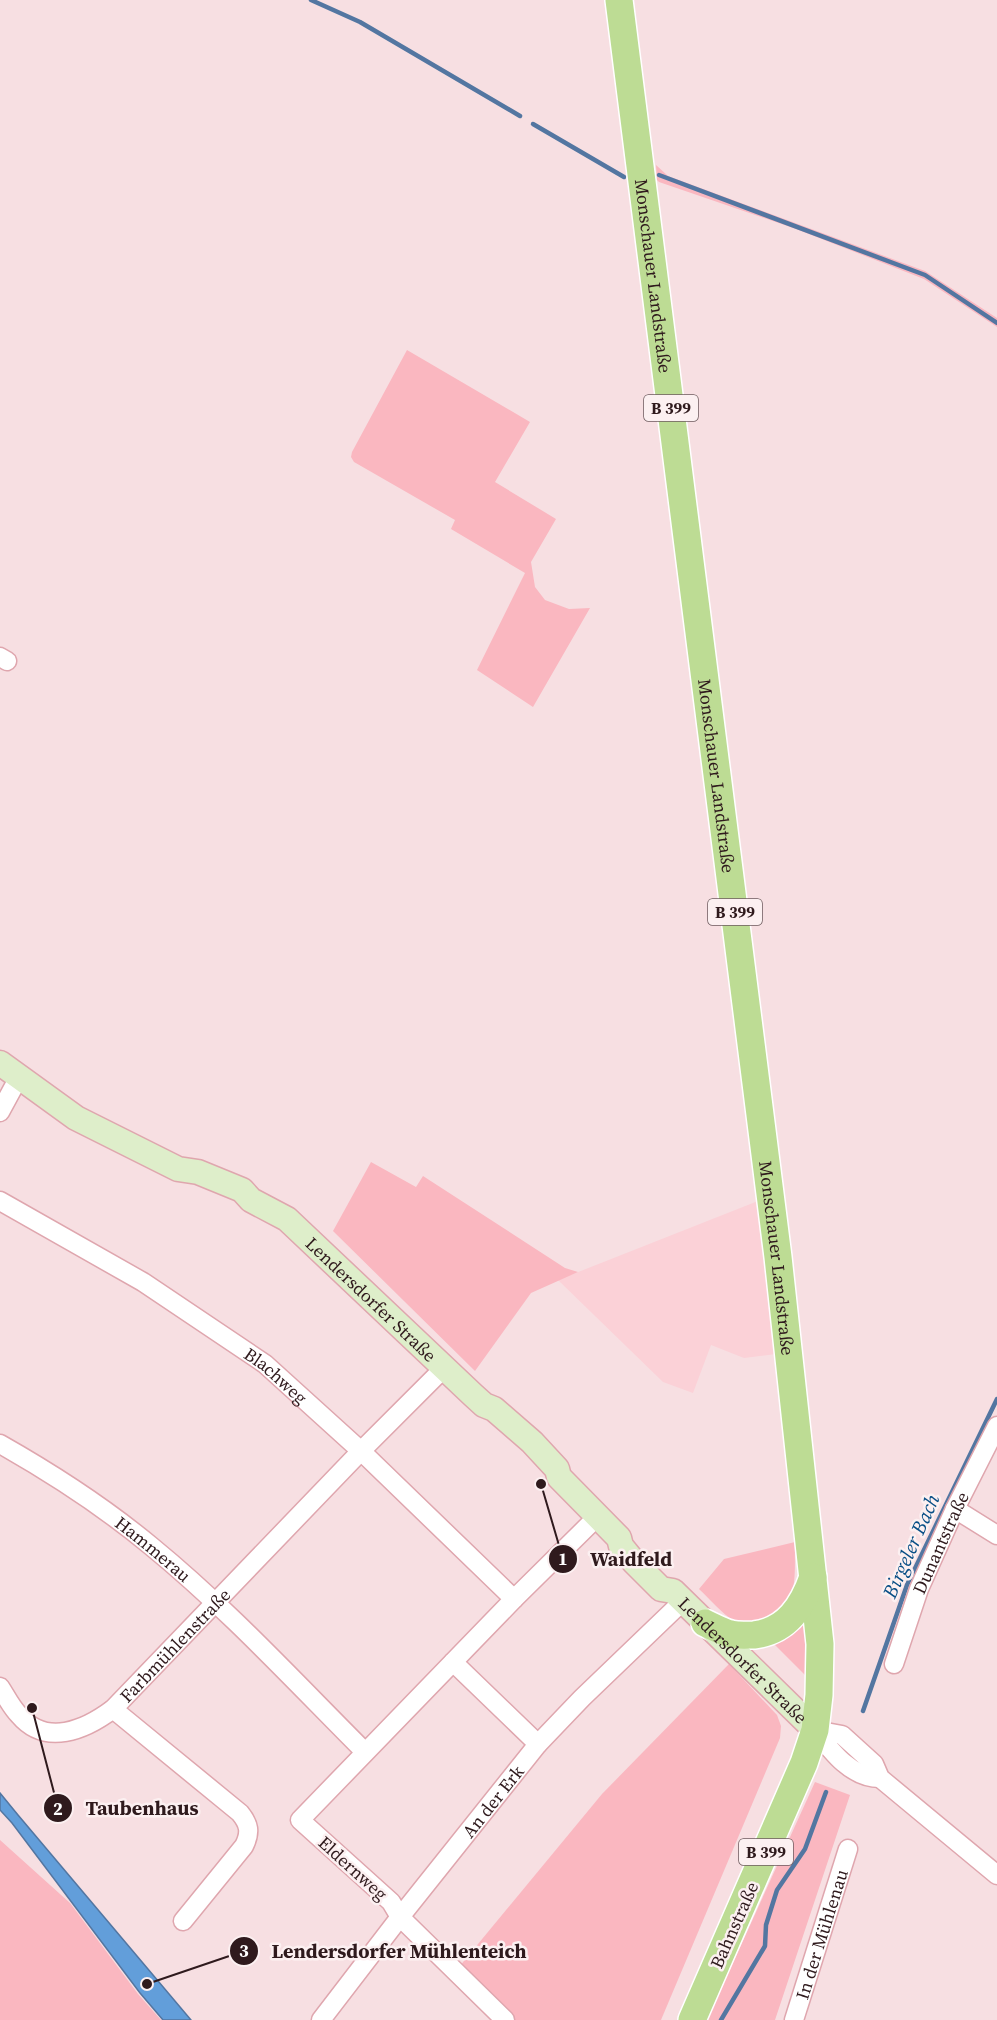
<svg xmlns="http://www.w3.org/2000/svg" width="997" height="2020" font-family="'Source Serif 4',serif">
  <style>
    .built { fill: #fbd1d7 }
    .green { fill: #fab7c0 }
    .water { fill: #629eda; stroke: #5376a1; stroke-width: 1.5 }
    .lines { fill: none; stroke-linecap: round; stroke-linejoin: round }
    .stream { stroke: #5376a1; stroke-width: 4.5 }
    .street-casing { stroke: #dfa6ae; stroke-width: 21 }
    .secondary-casing { stroke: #dfa6ae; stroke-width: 27 }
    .primary-casing { stroke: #fff; stroke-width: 30 }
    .street { stroke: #fff; stroke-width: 18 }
    .secondary { stroke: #deeeca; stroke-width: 24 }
    .primary { stroke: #bddc94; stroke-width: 27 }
    .labels { text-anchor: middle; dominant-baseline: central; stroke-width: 5; stroke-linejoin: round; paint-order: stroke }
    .shield { fill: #fcf0f1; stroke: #6c5a5d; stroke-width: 1.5 }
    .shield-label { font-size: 16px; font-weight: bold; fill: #2f1a1d }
    .street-label { font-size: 18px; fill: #2f1a1d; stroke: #fcf0f1 }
    .water-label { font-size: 20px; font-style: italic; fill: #094f86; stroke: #fcf0f1 }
    .leader { fill: none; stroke: #2f1a1d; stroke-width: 2 }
    .callout-dot { fill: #2f1a1d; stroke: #fcf0f1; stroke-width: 2 }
    .mark-label { font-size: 18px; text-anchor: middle; font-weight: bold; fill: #fff }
    .callout-label { font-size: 20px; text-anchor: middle; font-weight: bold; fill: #2f1a1d; stroke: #fcf0f1; stroke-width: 5; stroke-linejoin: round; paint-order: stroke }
  </style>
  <rect width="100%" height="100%" fill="#f7dfe2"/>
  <path class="built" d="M 758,1201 L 776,1354 L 744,1358 L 711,1345 L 693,1393 L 663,1382 L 558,1280 Z"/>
  <g class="green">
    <path d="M 656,165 L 668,176 L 925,271 L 997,318 L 997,327 L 924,279 L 796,229 L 659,182 L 657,180 Z"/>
    <path d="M 407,350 L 530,422 L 495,482 L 556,519 L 531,562 L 535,587 L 545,600 L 569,609 L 590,608 L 533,707 L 477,670 L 525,573 L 451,529 L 455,520 L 354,462 L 351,457 L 352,452 Z"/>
    <path d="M 371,1162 L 416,1187 L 423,1176 L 565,1268 L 578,1272 L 531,1293 L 475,1371 L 333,1231 Z"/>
    <path d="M 795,1542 C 794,1574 801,1614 761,1622 C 751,1624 743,1625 733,1620 C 723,1615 709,1598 699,1589 L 724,1559 Z"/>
    <path d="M 806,1608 L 807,1643 L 805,1675 L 769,1639 Z"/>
    <path d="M 729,1664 L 777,1715 L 781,1726 L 780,1738 L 661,2020 L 512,2020 L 459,1967 L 602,1794 Z"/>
    <path d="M 815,1782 L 850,1795 L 775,2020 L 707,2020 Z"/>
    <path d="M 0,1840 L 70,1903 L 138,1994 L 161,2020 L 0,2020 Z"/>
  </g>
  <path class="water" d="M 0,1793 L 18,1815 L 191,2020 L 163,2020 L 140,1993 L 12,1823 L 0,1810 Z"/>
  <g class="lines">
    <g class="stream">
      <path d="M 311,0 L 360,22 L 520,116"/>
      <path d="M 533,124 L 624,177"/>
      <path d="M 659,175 L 925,275 L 997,323"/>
      <path d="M 863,1711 L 907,1585 L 997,1399"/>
      <path d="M 721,2020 L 765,1946 L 766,1925 L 777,1890 L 805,1849 L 826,1792"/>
    </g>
    <defs>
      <g id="street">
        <path d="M 0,657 L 7,661"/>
        <path d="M 0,1112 L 19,1077"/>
        <path id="s1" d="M 0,1201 L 143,1282 L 265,1364 L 361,1451 L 514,1599"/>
        <path id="s2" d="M 0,1444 C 53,1474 104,1507 151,1546 C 228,1609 295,1682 365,1752"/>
        <path d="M 955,1509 L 997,1535"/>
        <path d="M 453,1662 L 538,1744"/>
        <path id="s3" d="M 894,1664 L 919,1589 L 955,1509 L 997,1426"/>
        <path id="s4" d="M 0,1687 C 6,1696 11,1707 19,1715 C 46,1747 85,1730 113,1709 L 361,1451 L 445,1367"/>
        <path d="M 113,1709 L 240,1813 C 249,1824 251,1832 244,1846 L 183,1921"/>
        <path d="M 815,1730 L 842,1735 L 874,1764 L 880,1778 L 997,1875"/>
        <path d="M 815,1730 C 831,1751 851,1778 880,1778"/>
        <path id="s5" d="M 321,2020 L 400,1917 L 538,1744 L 582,1698 L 683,1601"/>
        <path d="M 505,2020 L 400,1917 L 391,1902 L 300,1820 L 514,1599 L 598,1516"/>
        <path id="s6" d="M 794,2020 L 848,1849"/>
      </g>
      <g id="secondary">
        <path id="s7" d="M 0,1063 L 76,1118 L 178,1169 L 198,1172 L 242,1190 L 251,1200 L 287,1219 L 473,1395 L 484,1405 L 494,1409 L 532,1442 L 557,1469 L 559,1477 L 619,1538 L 621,1546 L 634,1562 L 661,1589 L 673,1591 L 815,1730"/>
      </g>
      <g id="primary">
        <path id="s8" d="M 619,0 L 778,1257 L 820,1644 L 819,1695 L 815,1730 L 804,1763 L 692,2020"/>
        <path d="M 705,1623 C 714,1627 722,1632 731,1634 C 739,1636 746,1635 754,1635 C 787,1631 803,1606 813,1577"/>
      </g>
    </defs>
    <use href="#street" class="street-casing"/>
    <use href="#secondary" class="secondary-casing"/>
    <use href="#primary" class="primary-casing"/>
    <use href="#street" class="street"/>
    <use href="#secondary" class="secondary"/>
    <use href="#primary" class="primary"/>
  </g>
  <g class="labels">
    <g class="shield">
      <rect x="644" y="395" width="54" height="26" rx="4.5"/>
      <rect x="708" y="899" width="54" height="26" rx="4.5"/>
      <rect x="739" y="1839" width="54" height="26" rx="4.5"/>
    </g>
    <g class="shield-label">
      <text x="671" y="408">B 399</text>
      <text x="735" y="912">B 399</text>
      <text x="766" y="1852">B 399</text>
    </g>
    <g class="street-label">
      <text stroke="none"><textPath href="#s8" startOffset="278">Monschauer Landstraße</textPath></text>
      <text stroke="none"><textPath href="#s8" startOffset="782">Monschauer Landstraße</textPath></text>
      <text stroke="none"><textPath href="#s8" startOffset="1268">Monschauer Landstraße</textPath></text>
      <text stroke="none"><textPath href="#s7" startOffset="446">Lendersdorfer Straße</textPath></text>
      <text stroke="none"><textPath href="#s1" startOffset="327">Blachweg</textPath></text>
      <text stroke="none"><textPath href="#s3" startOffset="130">Dunantstraße</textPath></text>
      <text stroke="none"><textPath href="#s2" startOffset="186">Hammerau</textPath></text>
      <text stroke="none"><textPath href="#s4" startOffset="228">Farbmühlenstraße</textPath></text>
      <text stroke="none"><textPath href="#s7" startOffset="970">Lendersdorfer Straße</textPath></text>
      <text stroke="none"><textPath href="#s5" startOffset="278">An der Erk</textPath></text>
      <text transform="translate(353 1868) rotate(42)">Eldernweg</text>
      <text transform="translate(734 1925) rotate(-66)">Bahnstraße</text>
      <text stroke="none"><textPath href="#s6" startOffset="90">In der Mühlenau</textPath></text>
    </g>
    <g class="water-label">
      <text transform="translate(911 1546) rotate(-66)">Birgeler Bach</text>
    </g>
  </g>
  <path class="leader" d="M541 1484L563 1559M32 1708L58 1808M147 1984L244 1951"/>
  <g class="callout-dot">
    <circle cx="541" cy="1484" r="6"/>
    <circle cx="32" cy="1708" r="6"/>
    <circle cx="147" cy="1984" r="6"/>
    <circle cx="563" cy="1559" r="15"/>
    <circle cx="58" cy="1808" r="15"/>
    <circle cx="244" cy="1951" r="15"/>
  </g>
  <g class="mark-label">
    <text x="563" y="1565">1</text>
    <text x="58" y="1815">2</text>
    <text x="244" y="1957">3</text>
  </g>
  <g class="callout-label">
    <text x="631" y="1566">Waidfeld</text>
    <text x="142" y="1815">Taubenhaus</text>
    <text x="399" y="1958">Lendersdorfer Mühlenteich</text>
  </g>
</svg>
